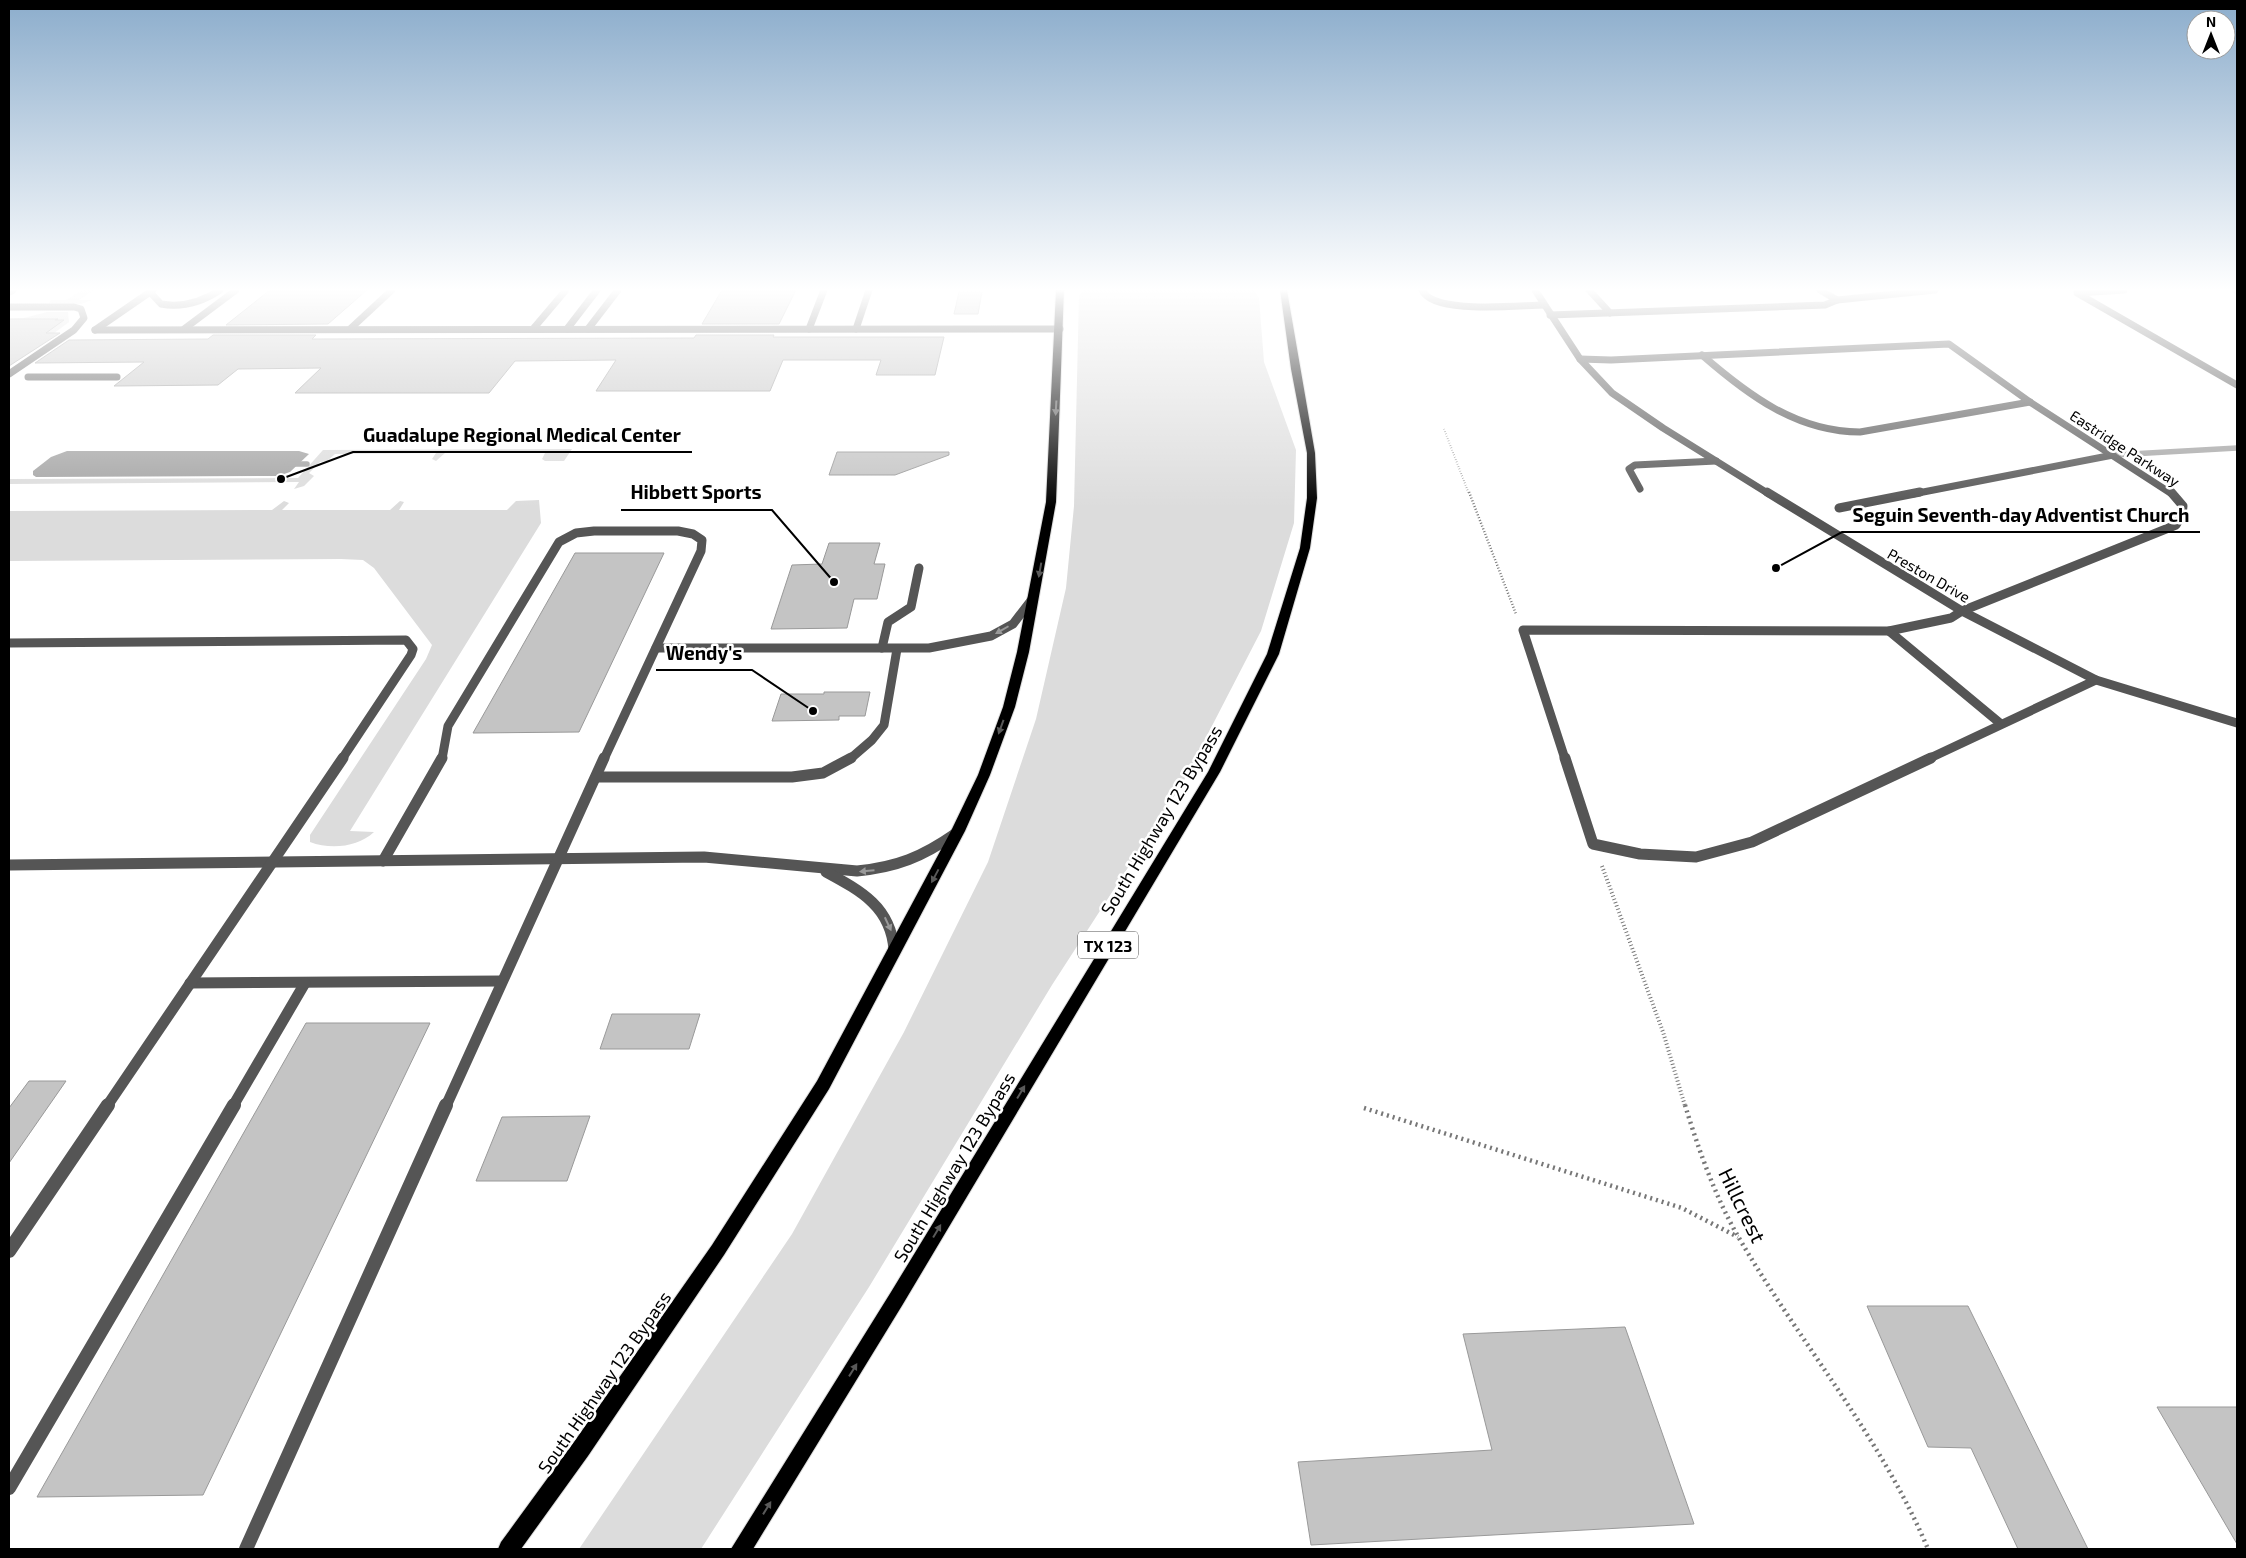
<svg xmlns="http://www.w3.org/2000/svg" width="2246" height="1558" font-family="'Exo 2',sans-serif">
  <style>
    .green { fill: #dcdcdc }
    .water { fill: #a3a3a3 }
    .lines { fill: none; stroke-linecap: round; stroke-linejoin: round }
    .stream { stroke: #a3a3a3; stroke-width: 5.5 }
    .building { fill: #c4c4c4; stroke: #999 }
    .primary-casing { stroke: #dbdbdb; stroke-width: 2 }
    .path-far3 { stroke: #777; stroke-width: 2; stroke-dasharray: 0.5 2; stroke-linecap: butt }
    .path-far2 { stroke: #777; stroke-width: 2.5; stroke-dasharray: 1 2; stroke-linecap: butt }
    .path-far1 { stroke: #777; stroke-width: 4; stroke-dasharray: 1 2.5; stroke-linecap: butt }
    .path { stroke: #777; stroke-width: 4.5; stroke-dasharray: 2 4; stroke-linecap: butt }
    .lane-far3 { stroke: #555; stroke-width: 7 }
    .lane-far2 { stroke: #555; stroke-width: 9 }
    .lane-far1 { stroke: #555; stroke-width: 11 }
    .lane { stroke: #555; stroke-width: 14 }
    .street-far1 { stroke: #555; stroke-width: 7 }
    .street { stroke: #555; stroke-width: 9 }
    .primary { fill: #000; fill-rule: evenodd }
    .oneway { fill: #595959 }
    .oneway2 { fill: #999 }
    .labels { text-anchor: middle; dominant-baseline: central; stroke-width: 5; stroke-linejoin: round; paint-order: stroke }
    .far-street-label { font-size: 15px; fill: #000; stroke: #fff }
    .shield { fill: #fff; stroke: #4c4c4c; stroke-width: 1 }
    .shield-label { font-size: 16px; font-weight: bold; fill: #000 }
    .street-label { font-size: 18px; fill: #000; stroke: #fff }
    .near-street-label { font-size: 21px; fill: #000; stroke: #fff }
    .leader { fill: none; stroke: #000; stroke-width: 2 }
    .callout-dot { fill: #000; stroke: #fff; stroke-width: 2 }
    .callout-label { font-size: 19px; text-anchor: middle; font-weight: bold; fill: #000; stroke: #fff; stroke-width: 5; stroke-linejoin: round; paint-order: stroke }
  </style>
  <rect width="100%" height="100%" fill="#fff"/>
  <g class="green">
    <path d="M 82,290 L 94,290 L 79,300 L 92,300 L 81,304 L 49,303 L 51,300 L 66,300 Z"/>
    <path d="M 1084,290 L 1253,290 L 1259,298 L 1264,362 L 1296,450 L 1294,523 L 1261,631 L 1182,784 L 1052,985 L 869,1287 L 701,1549 L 579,1549 L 792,1234 L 904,1032 L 988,862 L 1036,719 L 1066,588 L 1074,506 L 1079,295 Z"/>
    <path d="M 47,312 L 68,312 L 69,322 L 53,334 L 45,333 L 63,320 L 25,319 L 9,322 L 9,319 L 24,318 Z"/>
    <path d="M 572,449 L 564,461 L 545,461 L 542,459 L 545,453 L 445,453 L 436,461 L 432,459 L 436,453 L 335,454 L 327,461 L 320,462 L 309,473 L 314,476 L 304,486 L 294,489 L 299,482 L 9,484 L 9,479 L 298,478 L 323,450 Z"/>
    <path d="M 539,500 L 541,523 L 350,831 L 374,832 C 358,847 331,850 310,842 L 310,835 L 426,659 L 432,645 L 374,568 L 363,560 L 341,559 L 9,561 L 9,511 L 272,510 L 284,501 L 289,503 L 282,510 L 390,510 L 400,501 L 404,502 L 399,510 L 507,510 L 516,501 Z"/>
  </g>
  <path class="water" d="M 67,451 L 299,451 L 309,454 L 290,472 L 278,476 L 36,477 L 33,475 L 33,471 L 51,457 Z"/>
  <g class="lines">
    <g class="stream">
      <path d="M 2234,290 L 2237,292"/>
      <path d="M 2113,455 L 2237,448"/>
      <path d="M 287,464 L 307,464"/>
    </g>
  </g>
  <g class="building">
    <path d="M 270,290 L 367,290 L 328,324 L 226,325 Z"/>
    <path d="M 722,290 L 796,290 L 779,324 L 702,324 Z"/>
    <path d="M 959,292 L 982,292 L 978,314 L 954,314 Z"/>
    <path d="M 9,319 L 58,319 L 55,320 L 64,320 L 46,333 L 60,333 L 9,366 Z"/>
    <path d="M 213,335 L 316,335 L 312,339 L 694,338 L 696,335 L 774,335 L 773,337 L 944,337 L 935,375 L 876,375 L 881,360 L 783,360 L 770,391 L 596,391 L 616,360 L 515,361 L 489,393 L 295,393 L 321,368 L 238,369 L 218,385 L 114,386 L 144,362 L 35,363 L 69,340 L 208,339 Z"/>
    <path d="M 837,452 L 949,452 L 949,455 L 895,475 L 829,475 Z"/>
    <path d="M 829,543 L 880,543 L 874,564 L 885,564 L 877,599 L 854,599 L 847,628 L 771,629 L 792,565 L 822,564 Z"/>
    <path d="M 575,553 L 664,553 L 579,732 L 473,733 Z"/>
    <path d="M 824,692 L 870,692 L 865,716 L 839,716 L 839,720 L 772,721 L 781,694 L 824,694 Z"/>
    <path d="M 612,1014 L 700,1014 L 689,1049 L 600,1049 Z"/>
    <path d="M 306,1023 L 430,1023 L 203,1495 L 37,1497 Z"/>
    <path d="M 29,1081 L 66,1081 L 9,1163 L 9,1108 Z"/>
    <path d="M 590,1116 L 567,1181 L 476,1181 L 502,1117 Z"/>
    <path d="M 1867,1306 L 1968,1306 L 2088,1549 L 2018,1549 L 1971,1448 L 1928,1447 Z"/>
    <path d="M 1625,1327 L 1694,1524 L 1311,1545 L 1298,1462 L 1492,1450 L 1463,1334 Z"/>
    <path d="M 2157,1407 L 2237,1407 L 2237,1544 Z"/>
  </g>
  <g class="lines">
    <defs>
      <g id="primary">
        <path d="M 1056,290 L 1064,290 L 1056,502 L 1029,652 L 1015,707 L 990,775 L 965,831 L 829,1089 L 724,1255 L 588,1456 L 521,1549 L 498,1549 L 501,1542 L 574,1442 L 712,1245 L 817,1081 L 951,831 L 978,775 L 1003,707 L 1017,652 L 1046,502 Z"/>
        <path d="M 1280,290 L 1287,290 L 1315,453 L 1317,498 L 1310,548 L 1279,654 L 1220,772 L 903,1304 L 753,1549 L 731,1549 L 891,1292 L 1208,772 L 1267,654 L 1300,548 L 1307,498 L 1307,453 L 1291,369 Z"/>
      </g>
    </defs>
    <use href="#primary" class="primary-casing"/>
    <path class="path-far3" d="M 1444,429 L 1469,494"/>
    <path class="path-far2" d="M 1469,492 L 1516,614"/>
    <path class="path-far1" d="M 1602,866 L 1663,1032 L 1685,1106"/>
    <g class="path">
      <path d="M 1685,1105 C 1698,1148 1716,1199 1739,1238 C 1800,1343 1881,1437 1928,1549"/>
      <path d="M 1364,1108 L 1682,1208 L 1738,1237"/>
    </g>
    <g class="lane-far3">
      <path d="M 1422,290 C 1433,315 1519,305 1544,305"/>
      <path d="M 1589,290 L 1610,313"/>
      <path d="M 1820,290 L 1837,300"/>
      <path d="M 2124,290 L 2077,293 L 2237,385"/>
      <path d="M 9,292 L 13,290"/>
      <path d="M 150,292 L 161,304 C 183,308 202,302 220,290"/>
      <path d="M 9,307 L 74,307 L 81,309 L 84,318 L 74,330 L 9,374"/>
      <path d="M 1550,315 L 1825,305 L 1837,300 L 1935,290"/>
      <path d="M 184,329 L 236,290"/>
      <path d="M 350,329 L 392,290"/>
      <path d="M 533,329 L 566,290"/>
      <path d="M 567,329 L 597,290"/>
      <path d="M 588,329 L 618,290"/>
      <path d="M 809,329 L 824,290"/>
      <path d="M 856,329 L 869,290"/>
      <path d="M 95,330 L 1060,329"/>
      <path d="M 95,330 L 153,290"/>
      <path d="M 28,377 L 117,377"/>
      <path d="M 1640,489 L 1629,469 L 1635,465 L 1716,461"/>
      <path d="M 1913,494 L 2113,455"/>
    </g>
    <g class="lane-far2">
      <path d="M 1839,508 L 1920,492"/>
      <path d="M 1889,631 L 2001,724"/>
      <path d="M 9,643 L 406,640 L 413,649 L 411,655 L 342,759"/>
      <path d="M 656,648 L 929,648 L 991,636 L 1013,624 L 1033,598"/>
      <path d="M 882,648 L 888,622 L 911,607 L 919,568"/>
      <path d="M 442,759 L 448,726 L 559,542 L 576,533 L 594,531 L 678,531 L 693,534 L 702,540 L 701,551 L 604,759"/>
      <path d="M 850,759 L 872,740 L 884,725 L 897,649"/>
      <path d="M 1565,759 L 1523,630 L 1889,631 L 1951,618 L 1962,611"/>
      <path d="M 1928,759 L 2096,680"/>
    </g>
    <g class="lane-far1">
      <path d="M 1565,758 L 1593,844 L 1640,854 L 1696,857 L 1752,842 L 1931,758"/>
      <path d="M 597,777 L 792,777 L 823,773 L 851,758"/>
      <path d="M 383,861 L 442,758"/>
      <path d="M 9,865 L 704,857 L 857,871 C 897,867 922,857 955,834"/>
      <path d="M 826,872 C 861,891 891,907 894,950"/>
      <path d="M 190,983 L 502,981"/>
      <path d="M 107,1106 L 343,758"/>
      <path d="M 233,1106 L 305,983"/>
      <path d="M 446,1106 L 604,758"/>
    </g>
    <g class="lane">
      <path d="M 9,1251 L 108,1105"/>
      <path d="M 9,1488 L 234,1105"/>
      <path d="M 246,1549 L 446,1105"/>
    </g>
    <g class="street-far1">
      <path d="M 1535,290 L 1580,359 L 1612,393 L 1663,428 L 1769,494"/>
      <path d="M 1702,355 C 1748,395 1797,432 1860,432 L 2030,402"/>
      <path d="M 1580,359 L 1611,360 L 1949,344 L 2030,402 L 2172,494"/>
    </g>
    <g class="street">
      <path d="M 1767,492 L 1962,611 L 2096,680 L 2237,723"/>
      <path d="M 1962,611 L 2176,525 L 2182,515 L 2183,506 L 2171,492"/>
    </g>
    <use href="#primary" class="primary"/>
  </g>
  <defs><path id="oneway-solid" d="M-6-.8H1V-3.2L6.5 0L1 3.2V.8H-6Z" transform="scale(1.25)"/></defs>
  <g class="oneway">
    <use href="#oneway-solid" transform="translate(1056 408) rotate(93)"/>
    <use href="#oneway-solid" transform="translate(1040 570) rotate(100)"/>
    <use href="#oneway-solid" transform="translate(1001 727) rotate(110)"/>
    <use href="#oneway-solid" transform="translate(935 876) rotate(118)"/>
    <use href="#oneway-solid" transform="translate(1021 1092) rotate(-59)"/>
    <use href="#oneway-solid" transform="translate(937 1231) rotate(-59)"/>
    <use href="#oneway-solid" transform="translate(853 1370) rotate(-58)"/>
    <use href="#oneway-solid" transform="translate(767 1508) rotate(-58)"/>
  </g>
  <g class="oneway2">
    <use href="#oneway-solid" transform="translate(1002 630) rotate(150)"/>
    <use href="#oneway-solid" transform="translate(867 871) rotate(175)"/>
    <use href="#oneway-solid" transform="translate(888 924) rotate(65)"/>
  </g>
  <linearGradient id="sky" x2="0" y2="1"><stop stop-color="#8cadcc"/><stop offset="0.57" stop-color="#fff"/><stop offset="1" stop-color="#fff" stop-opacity="0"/></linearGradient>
  <rect width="2246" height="508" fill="url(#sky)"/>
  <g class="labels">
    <g class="far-street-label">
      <text transform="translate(2125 448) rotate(33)">Eastridge Parkway</text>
      <text transform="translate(1929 575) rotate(30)">Preston Drive</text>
    </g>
    <rect class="shield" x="1078" y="931.5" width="60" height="27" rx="4"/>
    <g class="shield-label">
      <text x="1108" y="945">TX 123</text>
    </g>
    <g class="street-label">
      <text transform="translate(1161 820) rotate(-59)">South Highway 123 Bypass</text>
      <text transform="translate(954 1167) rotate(-59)">South Highway 123 Bypass</text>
      <text transform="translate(604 1382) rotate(-55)">South Highway 123 Bypass</text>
    </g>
    <g class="near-street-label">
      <text transform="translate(1743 1205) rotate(64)">Hillcrest</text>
    </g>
  </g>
  <path class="leader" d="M281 479L353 452H692M834 582L772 510H621M1776 568L1842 532H2200M813 711L752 670H656"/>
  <g class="callout-dot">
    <circle cx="281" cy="479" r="5"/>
    <circle cx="834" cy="582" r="5"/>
    <circle cx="1776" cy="568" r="5"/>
    <circle cx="813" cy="711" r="5"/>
  </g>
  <g class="callout-label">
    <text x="522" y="442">Guadalupe Regional Medical Center</text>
    <text x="696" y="499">Hibbett Sports</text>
    <text x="2021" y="522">Seguin Seventh-day Adventist Church</text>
    <text x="704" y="660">Wendy's</text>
  </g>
  <rect width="2246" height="1558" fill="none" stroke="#000000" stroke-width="20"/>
  <g transform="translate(2211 35)"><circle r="24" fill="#ffffff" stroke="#999999"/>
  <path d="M0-4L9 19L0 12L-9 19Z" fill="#000000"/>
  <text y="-8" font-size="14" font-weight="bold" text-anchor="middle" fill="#000000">N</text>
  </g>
</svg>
